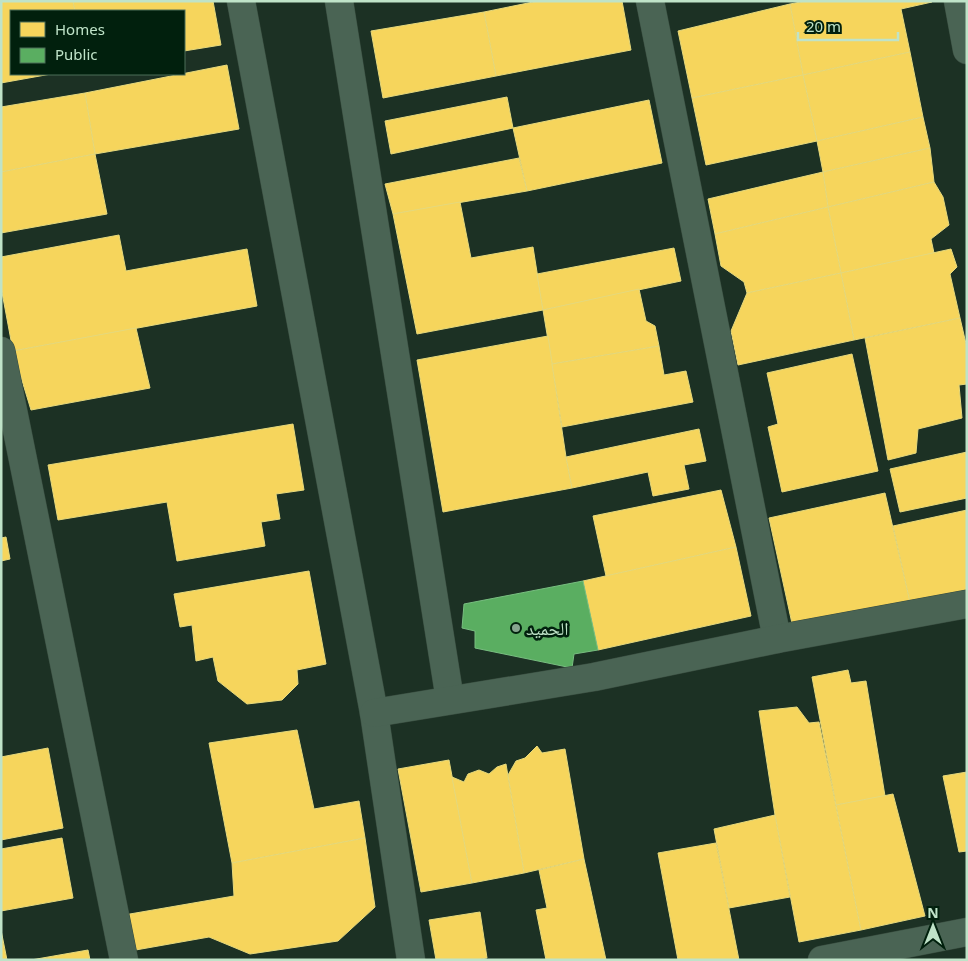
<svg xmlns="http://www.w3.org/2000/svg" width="968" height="961" font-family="'Noto Sans','Noto Naskh Arabic',sans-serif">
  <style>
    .homes { fill: #f6d55c; stroke: #e6d97c }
    .public { fill: #5aae61; stroke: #78be80 }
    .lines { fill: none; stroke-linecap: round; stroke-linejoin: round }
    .street-casing { stroke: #384c3f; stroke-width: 29 }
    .street { stroke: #4a6454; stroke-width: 28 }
    .poi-dot { fill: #86a58f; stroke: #01200d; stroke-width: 2 }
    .labels { text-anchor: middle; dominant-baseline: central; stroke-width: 5; stroke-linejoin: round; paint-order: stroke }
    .poi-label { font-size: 18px; fill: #bfe3c8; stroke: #01200d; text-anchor: start }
  </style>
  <rect width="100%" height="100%" fill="#1c3124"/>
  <g class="homes">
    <path d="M 1,1 L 73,1 L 75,11 L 11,11 L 11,74 L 51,74 L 1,83 Z"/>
    <path d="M 73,1 L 213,1 L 221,45 L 184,51 L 184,11 L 75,11 Z"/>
    <path d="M 538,1 L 622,1 L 631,50 L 496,76 L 484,12 Z"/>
    <path d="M 806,1 L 932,1 L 932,2 L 901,9 L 910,52 L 803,75 L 790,4 Z"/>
    <path d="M 790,4 L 803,75 L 692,98 L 678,31 Z"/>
    <path d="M 484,12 L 496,76 L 383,98 L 371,31 Z"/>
    <path d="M 910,52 L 923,117 L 817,141 L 803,75 Z"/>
    <path d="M 227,65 L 239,129 L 95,154 L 85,93 Z"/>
    <path d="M 803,75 L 817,141 L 706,165 L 692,98 Z"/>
    <path d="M 85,93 L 95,154 L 1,172 L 1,107 Z"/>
    <path d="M 507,97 L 513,128 L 391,154 L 385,121 Z"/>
    <path d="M 649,100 L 662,163 L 527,191 L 513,128 Z"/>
    <path d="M 923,117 L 930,148 L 823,172 L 817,141 Z"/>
    <path d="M 930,148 L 934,182 L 828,207 L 823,172 Z"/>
    <path d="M 95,154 L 107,214 L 1,233 L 1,172 Z"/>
    <path d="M 519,158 L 527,191 L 393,214 L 385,184 Z"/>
    <path d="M 823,172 L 828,207 L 715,234 L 708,199 Z"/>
    <path d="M 934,182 L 943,197 L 949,225 L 931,239 L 934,253 L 841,273 L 828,207 Z"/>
    <path d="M 460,202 L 471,258 L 533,247 L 543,310 L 417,334 L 393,214 Z"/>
    <path d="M 828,207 L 841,273 L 747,293 L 744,282 L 721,266 L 715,234 Z"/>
    <path d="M 119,235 L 126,271 L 247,249 L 257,306 L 13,351 L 1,287 L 1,257 Z"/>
    <path d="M 674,248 L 681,281 L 543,310 L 537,274 Z"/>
    <path d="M 951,249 L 957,267 L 950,274 L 960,318 L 854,340 L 841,273 Z"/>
    <path d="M 841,273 L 854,340 L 738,365 L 731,331 L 747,293 Z"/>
    <path d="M 639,289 L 646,321 L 655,326 L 659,346 L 552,364 L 543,310 Z"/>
    <path d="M 960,318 L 967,348 L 967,384 L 959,385 L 962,418 L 918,429 L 916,453 L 888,460 L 865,338 Z"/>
    <path d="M 136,328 L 150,388 L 31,410 L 13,351 Z"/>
    <path d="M 548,336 L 566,457 L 572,488 L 443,512 L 417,360 Z"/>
    <path d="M 659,346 L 664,375 L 686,371 L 693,402 L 562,427 L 552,364 Z"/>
    <path d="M 852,354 L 878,471 L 782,492 L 768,427 L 778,424 L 767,373 Z"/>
    <path d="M 293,424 L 304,490 L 276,494 L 280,519 L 261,522 L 265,546 L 177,561 L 167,502 L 58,520 L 48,465 Z"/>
    <path d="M 699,429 L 706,461 L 684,465 L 689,489 L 653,496 L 648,472 L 572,488 L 566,457 Z"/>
    <path d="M 967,452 L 967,498 L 900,512 L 890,469 Z"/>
    <path d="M 721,490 L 736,547 L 606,576 L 593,516 Z"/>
    <path d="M 885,493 L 910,602 L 793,628 L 769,518 Z"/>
    <path d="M 967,510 L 967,590 L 910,602 L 893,526 Z"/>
    <path d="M 6,537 L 10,559 L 1,561 L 1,538 Z"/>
    <path d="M 736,547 L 751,616 L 598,650 L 583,581 Z"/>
    <path d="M 309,571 L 326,664 L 297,670 L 298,684 L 282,700 L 247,704 L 218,681 L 213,657 L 196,661 L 192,625 L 180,627 L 174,594 Z"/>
    <path d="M 848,670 L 851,683 L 866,681 L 885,796 L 836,805 L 812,677 Z"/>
    <path d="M 797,707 L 809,723 L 819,722 L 861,930 L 799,942 L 775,815 L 759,711 Z"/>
    <path d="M 297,730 L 314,809 L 359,801 L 365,838 L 232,863 L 209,743 Z"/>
    <path d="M 537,746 L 542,753 L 565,749 L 584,859 L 524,873 L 508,775 L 516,761 L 525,758 Z"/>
    <path d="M 48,748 L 63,828 L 1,840 L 1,757 Z"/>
    <path d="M 449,760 L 472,883 L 421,892 L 398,769 Z"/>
    <path d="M 506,764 L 524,873 L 472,883 L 452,777 L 464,782 L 468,774 L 479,770 L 489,774 L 497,767 Z"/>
    <path d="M 967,772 L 967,851 L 959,852 L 943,776 Z"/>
    <path d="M 893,794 L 925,916 L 861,930 L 836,805 Z"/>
    <path d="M 775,815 L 790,897 L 729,908 L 714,829 Z"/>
    <path d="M 62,838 L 73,898 L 1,911 L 1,849 Z"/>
    <path d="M 365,838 L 375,907 L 338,941 L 250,954 L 209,937 L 130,951 L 124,915 L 234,896 L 232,863 Z"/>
    <path d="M 716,843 L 739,960 L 678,960 L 658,853 Z"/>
    <path d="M 584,859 L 606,960 L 546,960 L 536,910 L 547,908 L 539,870 Z"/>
    <path d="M 480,912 L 487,958 L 475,960 L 436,960 L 429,920 Z"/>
    <path d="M 1,930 L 7,960 L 1,960 Z"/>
    <path d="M 88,950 L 90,960 L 31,960 Z"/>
  </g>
  <path class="public" d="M 583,581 L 598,650 L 574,654 L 572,668 L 475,648 L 475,631 L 462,628 L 464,604 Z"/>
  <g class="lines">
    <defs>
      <g id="street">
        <path d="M 241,1 L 374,713 L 411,960"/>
        <path d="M 339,1 L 450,700"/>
        <path d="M 650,1 L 777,639"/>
        <path d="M 958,1 L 967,50"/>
        <path d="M 1,351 L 124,960"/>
        <path d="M 374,713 L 594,677 L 777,639 L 967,604"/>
        <path d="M 822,960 L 967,932"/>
      </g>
    </defs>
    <use href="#street" class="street-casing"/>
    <use href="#street" class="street"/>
  </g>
  <circle class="poi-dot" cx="516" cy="628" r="5"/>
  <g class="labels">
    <g class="poi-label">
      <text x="526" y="628">الحميد</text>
    </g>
  </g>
  <rect width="968" height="961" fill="none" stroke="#bfe3c8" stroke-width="5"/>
  <rect x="10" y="10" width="175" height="65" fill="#01200d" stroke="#4d6e58"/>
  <rect x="20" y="22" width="25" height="15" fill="#f6d55c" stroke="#4d6e58"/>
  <text x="55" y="35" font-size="15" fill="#bfe3c8">Homes</text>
  <rect x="20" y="48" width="25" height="15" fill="#5aae61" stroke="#4d6e58"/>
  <text x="55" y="60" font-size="15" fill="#bfe3c8">Public</text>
  <g transform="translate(933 926)" stroke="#01200d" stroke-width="4" paint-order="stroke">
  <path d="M0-4L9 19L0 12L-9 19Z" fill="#bfe3c8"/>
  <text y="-8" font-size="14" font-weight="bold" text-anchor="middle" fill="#bfe3c8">N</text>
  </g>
  <path d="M798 32v8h100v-8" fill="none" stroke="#bfe3c8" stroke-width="2.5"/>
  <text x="806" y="32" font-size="15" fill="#bfe3c8" stroke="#01200d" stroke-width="4" paint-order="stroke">20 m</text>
</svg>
